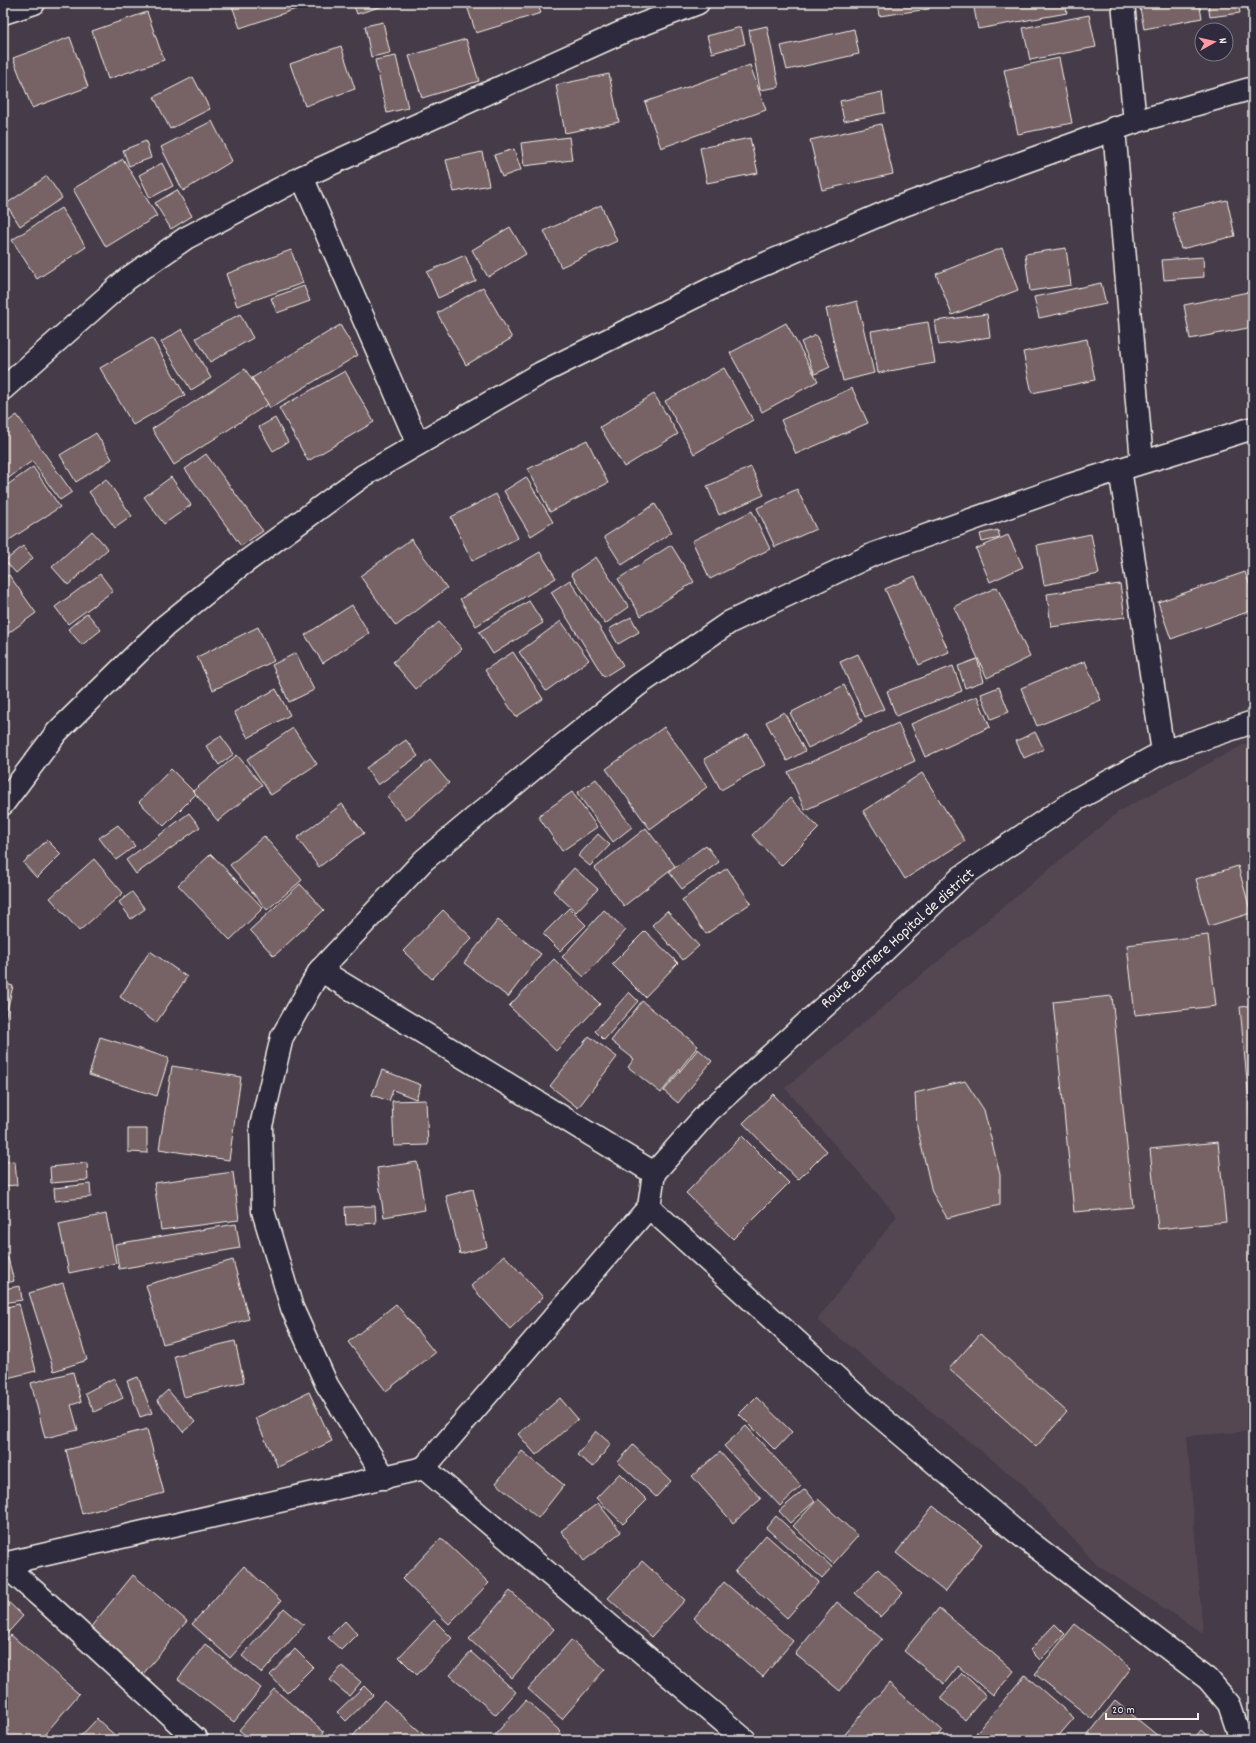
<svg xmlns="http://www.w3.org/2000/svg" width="1256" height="1743" font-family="Dekko,sans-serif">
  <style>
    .built { fill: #544751 }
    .building { fill: #776265; stroke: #f4f1e8 }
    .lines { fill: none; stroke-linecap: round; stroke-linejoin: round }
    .minor-casing { stroke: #f4f1e8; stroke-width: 25 }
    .minor { stroke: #2f2a3d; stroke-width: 22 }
    .labels { text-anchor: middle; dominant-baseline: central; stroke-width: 3.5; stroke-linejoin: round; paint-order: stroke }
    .street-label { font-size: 16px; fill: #f4f1e8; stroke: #2f2a3d }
  </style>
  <rect width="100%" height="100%" fill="#453b49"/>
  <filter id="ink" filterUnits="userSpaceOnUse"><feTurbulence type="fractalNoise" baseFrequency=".025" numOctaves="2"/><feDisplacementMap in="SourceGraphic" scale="8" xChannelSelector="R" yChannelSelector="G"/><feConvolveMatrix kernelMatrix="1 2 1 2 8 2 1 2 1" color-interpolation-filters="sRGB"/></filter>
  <g filter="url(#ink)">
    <path class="built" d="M 1253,742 L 1253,1431 L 1187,1436 L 1203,1633 L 1098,1566 L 1020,1482 L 817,1320 L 897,1216 L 785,1088 L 1118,812 L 1243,745 Z"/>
    <g class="building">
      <path d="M 231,3 L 314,3 L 240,28 Z"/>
      <path d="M 353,3 L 392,3 L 357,14 Z"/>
      <path d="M 466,3 L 537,3 L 541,13 L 476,33 Z"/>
      <path d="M 877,3 L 928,3 L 929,9 L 879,16 Z"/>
      <path d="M 973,3 L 1065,3 L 1067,13 L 978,29 Z"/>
      <path d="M 1139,3 L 1199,3 L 1202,18 L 1144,29 Z"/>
      <path d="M 1208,3 L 1238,3 L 1240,13 L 1210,17 Z"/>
      <path d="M 147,12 L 164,60 L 108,79 L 92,31 Z"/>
      <path d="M 1089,15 L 1096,47 L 1030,60 L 1023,28 Z"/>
      <path d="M 383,22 L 390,53 L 371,57 L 365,26 Z"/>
      <path d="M 767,26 L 779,87 L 760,90 L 749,30 Z"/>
      <path d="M 741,27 L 745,44 L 712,53 L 707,36 Z"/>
      <path d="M 854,29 L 859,54 L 787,70 L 781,46 Z"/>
      <path d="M 70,37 L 88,87 L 32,108 L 13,58 Z"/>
      <path d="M 466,39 L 479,81 L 422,98 L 409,56 Z"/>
      <path d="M 341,46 L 355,89 L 305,106 L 290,64 Z"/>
      <path d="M 396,56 L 408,108 L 387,113 L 375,60 Z"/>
      <path d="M 1059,58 L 1072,123 L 1018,134 L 1004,70 Z"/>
      <path d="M 750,65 L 766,110 L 661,148 L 645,102 Z"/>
      <path d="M 609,74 L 619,122 L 565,133 L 556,85 Z"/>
      <path d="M 193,77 L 210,109 L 170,129 L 154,97 Z"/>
      <path d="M 882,92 L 885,113 L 844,121 L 840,101 Z"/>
      <path d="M 212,121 L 232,161 L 183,191 L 161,147 Z"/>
      <path d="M 881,124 L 893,174 L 822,190 L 810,140 Z"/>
      <path d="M 569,137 L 572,160 L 524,166 L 521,143 Z"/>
      <path d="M 750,138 L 758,173 L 707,183 L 700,148 Z"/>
      <path d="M 146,141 L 151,158 L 129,166 L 123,150 Z"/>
      <path d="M 514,149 L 521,170 L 502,177 L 494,155 Z"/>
      <path d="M 482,152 L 489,185 L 454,192 L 446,160 Z"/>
      <path d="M 123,159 L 157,216 L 106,247 L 73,189 Z"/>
      <path d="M 162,163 L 173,186 L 150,198 L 139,175 Z"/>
      <path d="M 47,176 L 62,198 L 20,226 L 6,204 Z"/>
      <path d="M 177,190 L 192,216 L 171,229 L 155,203 Z"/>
      <path d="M 1227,200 L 1235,236 L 1181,249 L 1172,213 Z"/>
      <path d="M 601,205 L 617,241 L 561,267 L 544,231 Z"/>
      <path d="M 61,208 L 86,247 L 37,279 L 12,240 Z"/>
      <path d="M 510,227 L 526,254 L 488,277 L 472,250 Z"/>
      <path d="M 1002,248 L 1018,290 L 952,315 L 936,274 Z"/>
      <path d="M 1066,248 L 1071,285 L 1030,291 L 1025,254 Z"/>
      <path d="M 291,250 L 303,283 L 237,306 L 226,274 Z"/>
      <path d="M 465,255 L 476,281 L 438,298 L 427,272 Z"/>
      <path d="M 1203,257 L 1204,277 L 1164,280 L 1162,260 Z"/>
      <path d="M 1101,283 L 1106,304 L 1039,318 L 1034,297 Z"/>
      <path d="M 304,286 L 310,301 L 277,313 L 271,298 Z"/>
      <path d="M 483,287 L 512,338 L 466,365 L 437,313 Z"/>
      <path d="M 1248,292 L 1253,318 L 1253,327 L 1190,339 L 1184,305 Z"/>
      <path d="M 857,301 L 874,373 L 843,381 L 826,309 Z"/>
      <path d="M 240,314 L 253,338 L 210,362 L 196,338 Z"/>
      <path d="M 987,314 L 990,337 L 939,345 L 935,321 Z"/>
      <path d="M 928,322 L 935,363 L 878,373 L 871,331 Z"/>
      <path d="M 786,323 L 818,381 L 762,412 L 730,353 Z"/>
      <path d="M 340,325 L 358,355 L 270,408 L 252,378 Z"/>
      <path d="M 182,329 L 211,378 L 191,390 L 161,342 Z"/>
      <path d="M 816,335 L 830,367 L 815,374 L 801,342 Z"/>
      <path d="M 152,338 L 185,395 L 133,425 L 100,368 Z"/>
      <path d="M 1087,339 L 1095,380 L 1032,393 L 1023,352 Z"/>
      <path d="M 724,368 L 753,420 L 694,454 L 665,401 Z"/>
      <path d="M 245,369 L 268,404 L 174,465 L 152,429 Z"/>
      <path d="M 345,371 L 374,422 L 308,461 L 279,408 Z"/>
      <path d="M 852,388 L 868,423 L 796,454 L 781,420 Z"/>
      <path d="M 654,394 L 678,434 L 624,467 L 600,427 Z"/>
      <path d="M 17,415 L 72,492 L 60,500 L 32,461 L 3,482 L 3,425 Z"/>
      <path d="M 275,418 L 288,442 L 273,451 L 259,427 Z"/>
      <path d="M 96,433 L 112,459 L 76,482 L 60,455 Z"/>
      <path d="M 587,440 L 608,483 L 550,512 L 528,469 Z"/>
      <path d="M 206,454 L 263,531 L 241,546 L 185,469 Z"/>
      <path d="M 33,467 L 60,507 L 3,544 L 3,488 Z"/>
      <path d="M 751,467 L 764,495 L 719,515 L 707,486 Z"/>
      <path d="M 171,477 L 191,505 L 164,524 L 144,497 Z"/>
      <path d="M 526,477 L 553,522 L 531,536 L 504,491 Z"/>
      <path d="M 106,479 L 132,516 L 115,528 L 89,492 Z"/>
      <path d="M 797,489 L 816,529 L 775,547 L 757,508 Z"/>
      <path d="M 496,494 L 518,538 L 472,561 L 451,517 Z"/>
      <path d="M 655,504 L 672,532 L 622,565 L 604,537 Z"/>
      <path d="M 752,511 L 770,549 L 710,579 L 692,541 Z"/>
      <path d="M 998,530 L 1000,538 L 982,542 L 980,534 Z"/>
      <path d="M 92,531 L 108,549 L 68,585 L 52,567 Z"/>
      <path d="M 1091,534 L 1099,574 L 1044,585 L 1037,545 Z"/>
      <path d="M 1008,535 L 1023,567 L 990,582 L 976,549 Z"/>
      <path d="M 411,539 L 447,588 L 396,626 L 360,576 Z"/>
      <path d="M 671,545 L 694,582 L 641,616 L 618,579 Z"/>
      <path d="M 23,546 L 33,558 L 16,573 L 5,561 Z"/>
      <path d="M 540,552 L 556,578 L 476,626 L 460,599 Z"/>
      <path d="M 596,557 L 629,607 L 605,624 L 571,574 Z"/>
      <path d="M 1245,572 L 1253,594 L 1253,610 L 1171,639 L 1158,602 Z"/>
      <path d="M 100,574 L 113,591 L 68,624 L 55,607 Z"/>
      <path d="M 9,575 L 36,613 L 3,637 L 3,579 Z"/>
      <path d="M 915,576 L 949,652 L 919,665 L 885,589 Z"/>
      <path d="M 570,580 L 623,665 L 604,677 L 551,592 Z"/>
      <path d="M 1120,584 L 1125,617 L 1051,627 L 1047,594 Z"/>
      <path d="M 997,587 L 1030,657 L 987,678 L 954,607 Z"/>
      <path d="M 529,601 L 543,623 L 493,654 L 479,632 Z"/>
      <path d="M 352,605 L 369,633 L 323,663 L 305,635 Z"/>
      <path d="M 87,613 L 101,630 L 82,645 L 68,629 Z"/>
      <path d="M 631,617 L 639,632 L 618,644 L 609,629 Z"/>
      <path d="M 561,621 L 589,660 L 546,691 L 519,652 Z"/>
      <path d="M 439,622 L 462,649 L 416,689 L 393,662 Z"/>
      <path d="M 258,627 L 274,661 L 213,690 L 197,657 Z"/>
      <path d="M 513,652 L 543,699 L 516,717 L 485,670 Z"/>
      <path d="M 296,653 L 314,690 L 289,702 L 272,665 Z"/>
      <path d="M 858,654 L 884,709 L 865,717 L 840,662 Z"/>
      <path d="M 977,659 L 984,681 L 965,688 L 958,666 Z"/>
      <path d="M 1085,661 L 1101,700 L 1037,726 L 1021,688 Z"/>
      <path d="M 953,666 L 962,691 L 896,716 L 887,691 Z"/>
      <path d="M 844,685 L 862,721 L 808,748 L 790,713 Z"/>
      <path d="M 999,687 L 1009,712 L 991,719 L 981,694 Z"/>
      <path d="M 276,689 L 290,715 L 248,738 L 234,712 Z"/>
      <path d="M 977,696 L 990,727 L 925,757 L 911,724 Z"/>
      <path d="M 784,712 L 805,751 L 787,761 L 766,722 Z"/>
      <path d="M 898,723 L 915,761 L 805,810 L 788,772 Z"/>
      <path d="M 664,727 L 707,787 L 650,829 L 606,769 Z"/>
      <path d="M 293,728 L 317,764 L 271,795 L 247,759 Z"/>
      <path d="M 1035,732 L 1044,749 L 1024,758 L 1016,741 Z"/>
      <path d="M 748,734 L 765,765 L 721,790 L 704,759 Z"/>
      <path d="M 221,736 L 234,754 L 219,765 L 206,746 Z"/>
      <path d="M 406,740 L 418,756 L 378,785 L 366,768 Z"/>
      <path d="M 237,755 L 262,785 L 218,821 L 193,791 Z"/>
      <path d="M 430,760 L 449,783 L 406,820 L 387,797 Z"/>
      <path d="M 171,769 L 196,794 L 164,826 L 139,802 Z"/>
      <path d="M 922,773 L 965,841 L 905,879 L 863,811 Z"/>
      <path d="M 596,779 L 632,827 L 613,842 L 577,793 Z"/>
      <path d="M 572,792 L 597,827 L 562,851 L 538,816 Z"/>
      <path d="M 790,798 L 819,828 L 781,866 L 752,835 Z"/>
      <path d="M 342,804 L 364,833 L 319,867 L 297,838 Z"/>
      <path d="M 189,813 L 200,827 L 136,874 L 126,860 Z"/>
      <path d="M 118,825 L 135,846 L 116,860 L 99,838 Z"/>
      <path d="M 646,828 L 675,866 L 624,906 L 595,868 Z"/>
      <path d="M 598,834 L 610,845 L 590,866 L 578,856 Z"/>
      <path d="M 264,836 L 302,880 L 267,910 L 230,865 Z"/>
      <path d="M 47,840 L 61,854 L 37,878 L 23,863 Z"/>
      <path d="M 706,845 L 719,862 L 682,889 L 669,872 Z"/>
      <path d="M 211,854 L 263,908 L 230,940 L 178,885 Z"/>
      <path d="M 94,859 L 123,893 L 79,931 L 50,898 Z"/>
      <path d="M 1238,866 L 1251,913 L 1209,926 L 1196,879 Z"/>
      <path d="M 574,868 L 598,889 L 576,912 L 553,891 Z"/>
      <path d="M 727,868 L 751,903 L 706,934 L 682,900 Z"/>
      <path d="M 300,884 L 324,910 L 274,956 L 250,930 Z"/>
      <path d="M 132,892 L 145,909 L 131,919 L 119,902 Z"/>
      <path d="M 569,908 L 586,925 L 560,951 L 543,934 Z"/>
      <path d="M 443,910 L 472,938 L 432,979 L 403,951 Z"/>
      <path d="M 604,910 L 626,930 L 584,977 L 562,957 Z"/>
      <path d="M 667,911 L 699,946 L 683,960 L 652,925 Z"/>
      <path d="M 498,920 L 541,954 L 508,997 L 464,963 Z"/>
      <path d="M 645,931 L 678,963 L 645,997 L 612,964 Z"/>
      <path d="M 1208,935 L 1216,1006 L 1135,1015 L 1127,945 Z"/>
      <path d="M 150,951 L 187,977 L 156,1023 L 120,997 Z"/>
      <path d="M 554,959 L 600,1004 L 556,1051 L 509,1006 Z"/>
      <path d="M 3,983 L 13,986 L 4,1023 L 3,1023 Z"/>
      <path d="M 629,992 L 638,1001 L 604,1040 L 595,1031 Z"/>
      <path d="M 1112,996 L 1133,1207 L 1074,1212 L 1053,1002 Z"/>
      <path d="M 642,1001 L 698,1046 L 661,1093 L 628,1067 L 634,1059 L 611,1041 Z"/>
      <path d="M 1253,1006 L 1253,1144 L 1240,1007 Z"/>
      <path d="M 589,1036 L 617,1057 L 578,1108 L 550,1086 Z"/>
      <path d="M 100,1037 L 169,1058 L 157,1096 L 89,1075 Z"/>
      <path d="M 698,1049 L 712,1061 L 678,1103 L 664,1091 Z"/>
      <path d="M 172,1066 L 241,1077 L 229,1160 L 159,1149 Z"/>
      <path d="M 382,1070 L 421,1085 L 416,1099 L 393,1090 L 389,1101 L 372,1095 Z"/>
      <path d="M 965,1081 L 984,1110 L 1000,1175 L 1000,1205 L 947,1218 L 932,1192 L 917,1127 L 915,1093 Z"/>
      <path d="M 773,1094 L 827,1151 L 798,1180 L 743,1123 Z"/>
      <path d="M 426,1100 L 428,1145 L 394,1146 L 392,1101 Z"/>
      <path d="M 128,1129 L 147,1129 L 147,1153 L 128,1152 Z"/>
      <path d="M 742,1136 L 789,1183 L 733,1239 L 686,1193 Z"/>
      <path d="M 1218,1142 L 1226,1222 L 1158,1229 L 1150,1149 Z"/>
      <path d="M 15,1161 L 17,1185 L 3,1186 L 3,1162 Z"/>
      <path d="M 417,1162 L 425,1210 L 384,1217 L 377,1168 Z"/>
      <path d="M 87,1163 L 88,1180 L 51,1183 L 50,1167 Z"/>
      <path d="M 233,1172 L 239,1220 L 161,1230 L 154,1183 Z"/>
      <path d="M 90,1184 L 91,1197 L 55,1201 L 54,1188 Z"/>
      <path d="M 473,1189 L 487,1247 L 460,1254 L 446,1196 Z"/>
      <path d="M 375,1206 L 376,1223 L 346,1225 L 345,1207 Z"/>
      <path d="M 106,1214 L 116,1263 L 69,1273 L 59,1224 Z"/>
      <path d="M 236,1224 L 240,1248 L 119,1269 L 115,1244 Z"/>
      <path d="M 504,1255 L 543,1297 L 510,1329 L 471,1286 Z"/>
      <path d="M 8,1258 L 14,1281 L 3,1284 L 3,1259 Z"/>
      <path d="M 233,1260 L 249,1319 L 163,1344 L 146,1285 Z"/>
      <path d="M 63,1283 L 87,1360 L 54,1371 L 29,1293 Z"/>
      <path d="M 20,1286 L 22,1300 L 3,1303 L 3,1289 Z"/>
      <path d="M 19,1304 L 36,1371 L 7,1378 L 3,1363 L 3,1308 Z"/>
      <path d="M 396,1304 L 435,1353 L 386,1391 L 348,1342 Z"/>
      <path d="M 980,1334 L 1067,1412 L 1036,1447 L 949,1369 Z"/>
      <path d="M 235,1341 L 244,1382 L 184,1397 L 174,1356 Z"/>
      <path d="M 73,1372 L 81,1402 L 71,1405 L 78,1430 L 45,1438 L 31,1383 Z"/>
      <path d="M 138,1377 L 152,1413 L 140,1417 L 127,1381 Z"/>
      <path d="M 114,1378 L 123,1398 L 94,1412 L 85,1393 Z"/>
      <path d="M 168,1390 L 195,1422 L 183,1432 L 157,1400 Z"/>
      <path d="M 309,1392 L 332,1441 L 278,1467 L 255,1418 Z"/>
      <path d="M 756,1397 L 792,1432 L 775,1450 L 739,1414 Z"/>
      <path d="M 560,1398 L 578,1419 L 536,1455 L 518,1434 Z"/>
      <path d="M 746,1426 L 801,1486 L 780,1506 L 724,1446 Z"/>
      <path d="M 147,1429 L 164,1493 L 82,1514 L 66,1450 Z"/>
      <path d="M 596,1431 L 611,1444 L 593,1467 L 577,1455 Z"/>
      <path d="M 633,1445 L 671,1481 L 656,1497 L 618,1462 Z"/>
      <path d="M 522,1451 L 564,1485 L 538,1518 L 496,1483 Z"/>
      <path d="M 720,1452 L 761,1499 L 733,1523 L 692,1476 Z"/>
      <path d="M 620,1473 L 647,1500 L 623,1524 L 596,1498 Z"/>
      <path d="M 805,1489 L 815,1501 L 790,1523 L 779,1511 Z"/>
      <path d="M 818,1499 L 858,1536 L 833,1564 L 793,1526 Z"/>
      <path d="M 598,1503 L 621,1532 L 584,1561 L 561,1531 Z"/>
      <path d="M 933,1506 L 982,1544 L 945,1592 L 896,1553 Z"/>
      <path d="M 776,1516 L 832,1567 L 822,1578 L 766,1528 Z"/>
      <path d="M 766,1535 L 819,1582 L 787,1618 L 735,1571 Z"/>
      <path d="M 441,1538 L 489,1583 L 449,1624 L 402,1579 Z"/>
      <path d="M 642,1561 L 685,1600 L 651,1637 L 608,1598 Z"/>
      <path d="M 244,1566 L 281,1601 L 230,1658 L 192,1624 Z"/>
      <path d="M 878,1569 L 903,1593 L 880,1617 L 855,1593 Z"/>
      <path d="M 133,1575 L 187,1621 L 143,1674 L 89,1629 Z"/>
      <path d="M 724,1582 L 793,1641 L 763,1677 L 694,1618 Z"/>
      <path d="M 510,1591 L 554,1629 L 512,1678 L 469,1639 Z"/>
      <path d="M 3,1597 L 23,1616 L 3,1638 Z"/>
      <path d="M 837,1602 L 882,1639 L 840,1691 L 795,1654 Z"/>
      <path d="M 284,1608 L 304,1625 L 262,1673 L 242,1656 Z"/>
      <path d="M 939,1608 L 1014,1671 L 993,1696 L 958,1666 L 944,1684 L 904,1651 Z"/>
      <path d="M 434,1620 L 452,1638 L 417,1675 L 399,1657 Z"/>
      <path d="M 345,1621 L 357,1634 L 341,1650 L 328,1638 Z"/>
      <path d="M 1055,1624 L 1065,1634 L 1040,1660 L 1030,1650 Z"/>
      <path d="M 1075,1624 L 1131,1668 L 1092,1719 L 1035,1674 Z"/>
      <path d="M 11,1635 L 79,1694 L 40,1740 L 3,1740 L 3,1644 Z"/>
      <path d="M 571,1640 L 605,1669 L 562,1719 L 528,1689 Z"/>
      <path d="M 205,1644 L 261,1688 L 234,1722 L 178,1679 Z"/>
      <path d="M 295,1649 L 313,1667 L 287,1693 L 270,1675 Z"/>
      <path d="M 471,1652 L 516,1692 L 496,1715 L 450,1675 Z"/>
      <path d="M 342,1666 L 361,1682 L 349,1696 L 330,1680 Z"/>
      <path d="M 962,1673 L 986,1695 L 965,1720 L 940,1698 Z"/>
      <path d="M 1025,1675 L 1074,1718 L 1055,1740 L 984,1740 L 976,1733 Z"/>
      <path d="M 889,1683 L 942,1730 L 934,1740 L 839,1740 Z"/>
      <path d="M 364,1686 L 373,1695 L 346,1721 L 337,1712 Z"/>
      <path d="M 274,1689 L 324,1732 L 318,1740 L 251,1740 L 239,1730 Z"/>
      <path d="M 384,1700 L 430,1740 L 357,1740 L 353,1736 Z"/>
      <path d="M 526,1700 L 561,1732 L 553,1740 L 496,1740 L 493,1737 Z"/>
      <path d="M 1115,1701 L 1163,1740 L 1084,1740 Z"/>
      <path d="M 97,1719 L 120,1740 L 77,1740 Z"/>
      <path d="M 1201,1730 L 1212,1740 L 1193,1740 Z"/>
    </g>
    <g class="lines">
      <defs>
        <g id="minor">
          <path d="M 1123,3 L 1135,122"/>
          <path d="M 3,13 L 34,3"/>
          <path d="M 1114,128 L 1142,462"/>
          <path d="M 302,177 L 418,444"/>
          <path d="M 3,389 L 127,279 L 186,238 L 302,177 L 625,31 L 698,3"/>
          <path d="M 1120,469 L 1163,752"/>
          <path d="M 3,804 L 57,732 L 165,626 L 236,569 L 363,476 L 541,373 L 739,275 L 896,208 L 1135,122 L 1253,88"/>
          <path d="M 320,970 L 654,1173"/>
          <path d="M 649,1207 L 870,1408 L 1014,1530 L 1208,1679 L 1229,1704 L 1241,1740"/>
          <path d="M 649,1207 L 654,1173 L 709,1111 L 856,978 L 961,877 L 1077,799 L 1163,752 L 1253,722"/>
          <path d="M 424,1468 L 649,1207"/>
          <path d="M 385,1478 L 327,1385 L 292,1308 L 263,1211 L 261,1126 L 282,1037 L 320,970 L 424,860 L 544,760 L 638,685 L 730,622 L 874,554 L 1070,485 L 1253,428"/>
          <path d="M 3,1564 L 424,1468 L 745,1740"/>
          <path d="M 3,1564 L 43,1599 L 197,1740"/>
        </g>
      </defs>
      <use href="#minor" class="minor-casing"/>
      <use href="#minor" class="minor"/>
    </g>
  </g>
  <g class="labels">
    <g class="street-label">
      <text transform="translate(898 939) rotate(-42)">Route derriere Hopital de district</text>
    </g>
  </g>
  <rect width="1256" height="1743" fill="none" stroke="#2f2a3d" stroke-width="16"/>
  <rect x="8" y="8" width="1240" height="1727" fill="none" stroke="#f4f1e8" stroke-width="1.5" filter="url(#ink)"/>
  <g transform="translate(1214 42) rotate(82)"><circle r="19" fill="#2f2a3d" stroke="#7e7a81"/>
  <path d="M0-3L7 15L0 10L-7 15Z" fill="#ff9aa2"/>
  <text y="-6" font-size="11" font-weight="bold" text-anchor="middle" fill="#f4f1e8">N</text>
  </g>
  <path d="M1106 1713v6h92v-6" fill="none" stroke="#f4f1e8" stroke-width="2"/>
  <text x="1112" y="1713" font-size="12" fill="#f4f1e8" stroke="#2f2a3d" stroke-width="3" paint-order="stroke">20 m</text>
</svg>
